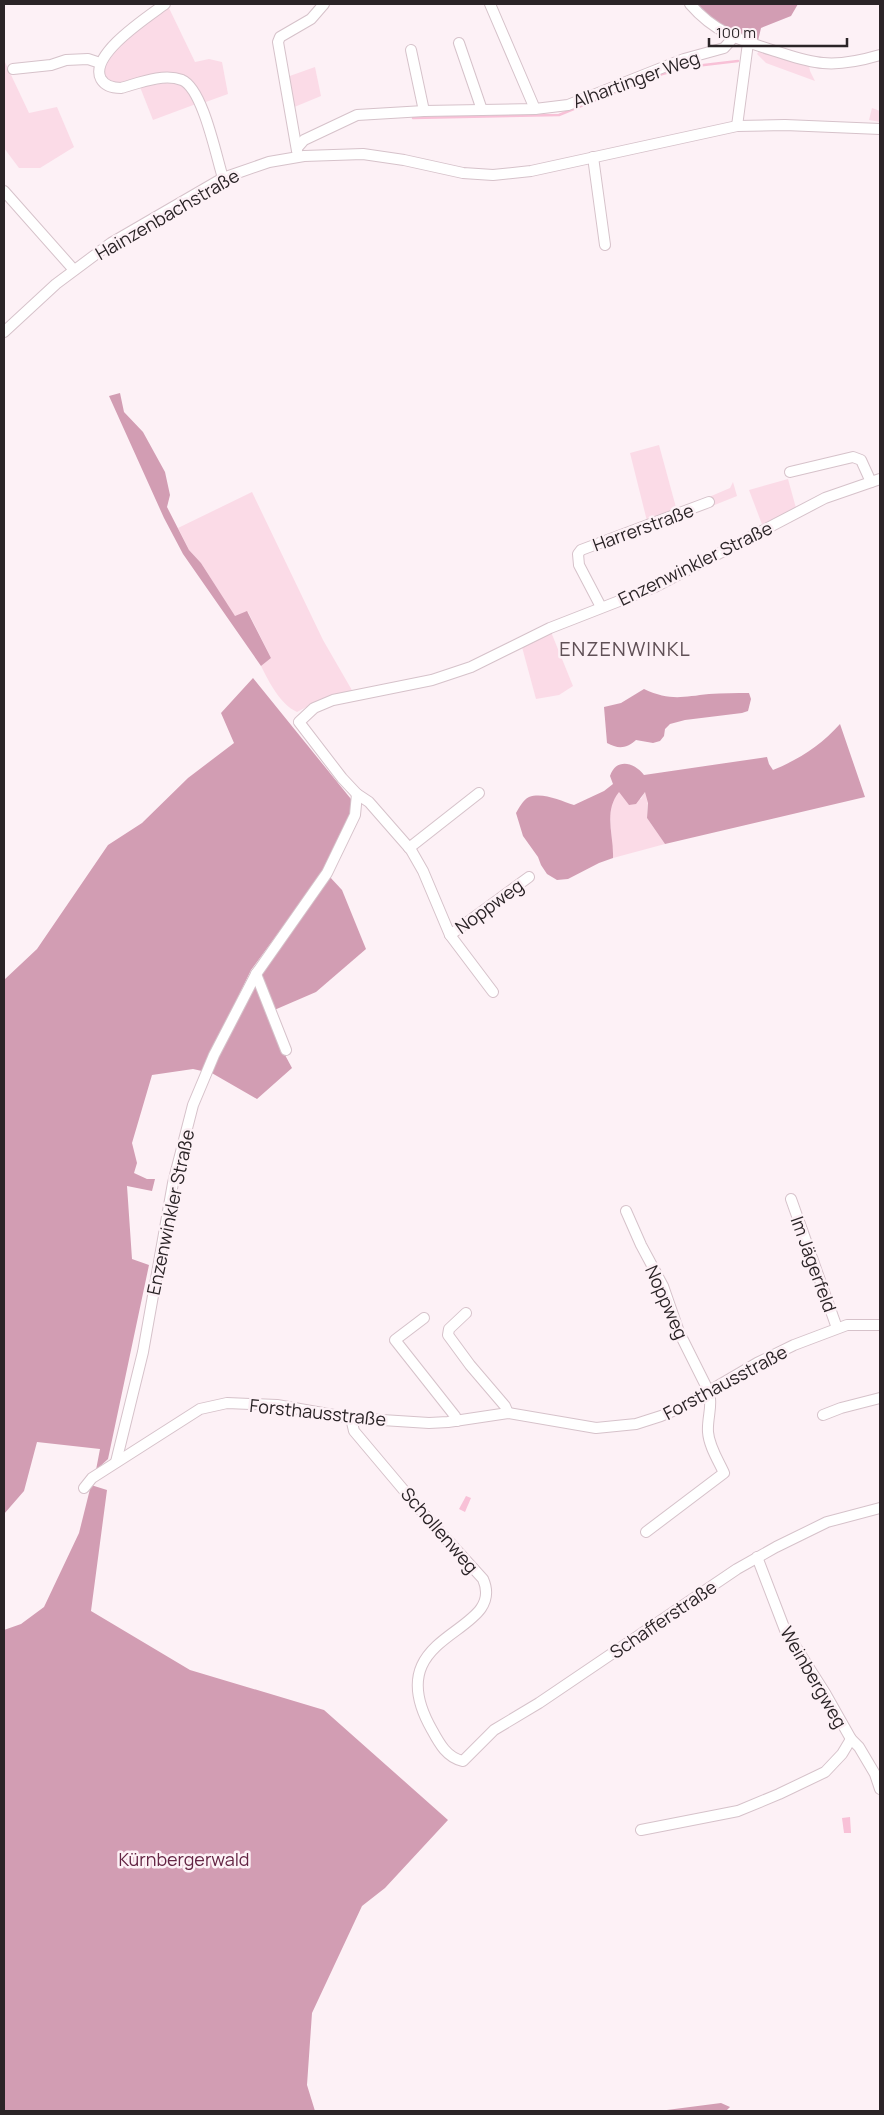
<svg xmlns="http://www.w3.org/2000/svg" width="884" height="2115" font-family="Manrope,sans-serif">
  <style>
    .green { fill: #fbdbe7 }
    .forest { fill: #d29db3 }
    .water { fill: #f8c1d7 }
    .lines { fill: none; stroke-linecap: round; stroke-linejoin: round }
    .stream { stroke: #f8c1d7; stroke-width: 2.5 }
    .minor-casing { stroke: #d6c2ca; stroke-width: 12 }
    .minor { stroke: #fff; stroke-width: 10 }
    .labels { text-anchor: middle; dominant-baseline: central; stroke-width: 5; stroke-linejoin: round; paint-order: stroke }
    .street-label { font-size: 18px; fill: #2b2427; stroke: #fdf1f6 }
    .park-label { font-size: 18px; fill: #642544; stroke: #fdf1f6 }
    .quarter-label { font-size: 20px; letter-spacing: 1px; fill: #605056; stroke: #fdf1f6 }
  </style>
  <rect width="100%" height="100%" fill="#fdf1f6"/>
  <g class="green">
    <path d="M 168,6 L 195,62 L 209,59 L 222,62 L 228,94 L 203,103 L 185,78 L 117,85 L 105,79 L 104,66 L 123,41 Z"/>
    <path d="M 759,51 L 809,66 L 810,71 L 815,81 L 766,63 L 757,54 Z"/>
    <path d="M 4,60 L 29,113 L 57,107 L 74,147 L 40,168 L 19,168 L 4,148 Z"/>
    <path d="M 315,67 L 321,96 L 292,108 L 287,77 Z"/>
    <path d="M 165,83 C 185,84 187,87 196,104 L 153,120 L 140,87 Z"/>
    <path d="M 872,108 L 880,111 L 880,122 L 869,120 Z"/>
    <path d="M 659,445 L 677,511 L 647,521 L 630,453 Z"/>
    <path d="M 788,479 L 796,508 L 763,527 L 749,490 Z"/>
    <path d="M 733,482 L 737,496 L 712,506 L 709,497 L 730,488 Z"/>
    <path d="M 252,492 L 323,640 L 353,692 L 320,700 L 297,712 C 280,704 269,682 261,666 L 271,658 L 248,612 L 235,617 L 201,563 L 189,550 L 178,528 Z"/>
    <path d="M 551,632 L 573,686 L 559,695 L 536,699 L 522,647 Z"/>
    <path d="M 619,791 L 641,799 L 645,791 L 648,797 L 647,818 L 665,844 L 613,858 L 610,816 L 612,801 Z"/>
  </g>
  <g class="forest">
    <path d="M 695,4 L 798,4 L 791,16 L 761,28 L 758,41 L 716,24 Z"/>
    <path d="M 120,393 L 124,412 L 143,432 L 165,472 L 170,495 L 167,507 L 189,550 L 201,563 L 235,616 L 247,611 L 271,658 L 261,666 L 183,554 L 164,518 L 109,396 Z"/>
    <path d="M 253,678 L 355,804 L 322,873 L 251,970 L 202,1071 L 193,1069 L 152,1075 L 132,1143 L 137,1163 L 134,1173 L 147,1179 L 155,1179 L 152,1191 L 127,1186 L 132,1259 L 149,1265 L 108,1459 L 96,1470 L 100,1449 L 37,1442 L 24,1491 L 4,1514 L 4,980 L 37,949 L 108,845 L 142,823 L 188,778 L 234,743 L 221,713 Z"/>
    <path d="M 644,689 C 670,701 682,697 709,694 C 722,693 736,693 749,693 L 751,699 L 748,711 L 742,713 L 685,720 L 670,724 L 665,729 L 664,736 L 660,741 L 653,743 L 636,740 C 626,749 618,749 607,743 L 604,707 L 621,703 Z"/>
    <path d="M 840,724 L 865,797 L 665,844 L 647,818 L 648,803 L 645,792 L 636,804 L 629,805 L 619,792 C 603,812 614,835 613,858 L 599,863 L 568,879 L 557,880 L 547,874 L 541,865 L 538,857 L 523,836 L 516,813 C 519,808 523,800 529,797 C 543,792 561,801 574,805 L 604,791 L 613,784 L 610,776 C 616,758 634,762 644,775 L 767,757 L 769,764 L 773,770 C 800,759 821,745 840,724 Z"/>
    <path d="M 329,876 L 342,890 L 366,949 L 316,992 L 272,1011 L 258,975 Z"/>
    <path d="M 255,983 L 278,1042 L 292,1068 L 257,1099 L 210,1072 Z"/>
    <path d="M 91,1485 L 107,1490 L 91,1611 L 190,1670 L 324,1710 L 448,1820 L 385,1888 L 362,1906 L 312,2013 L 307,2085 L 315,2111 L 4,2111 L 4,1630 L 21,1624 L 44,1607 L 79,1533 Z"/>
    <path d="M 721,2103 L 730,2107 L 726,2111 L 659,2111 Z"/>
  </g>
  <g class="water">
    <path d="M 466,1496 L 471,1498 L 465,1512 L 459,1509 Z"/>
    <path d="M 850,1817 L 851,1833 L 844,1833 L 842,1818 Z"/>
  </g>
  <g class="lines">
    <path class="stream" d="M 413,118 L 559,115 L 652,77 L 687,67 L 738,61"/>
    <defs>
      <g id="minor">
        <path d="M 165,4 C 149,16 88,55 101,79 C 105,86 113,88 121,88 C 139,83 163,73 182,80 C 203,89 216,156 223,178"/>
        <path d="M 490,4 L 535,109"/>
        <path d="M 690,4 C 715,33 740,40 775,51 C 791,56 807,62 823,63 C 842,65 863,60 880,55"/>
        <path d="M 459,43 L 482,110"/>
        <path d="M 411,50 L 424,111"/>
        <path d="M 13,69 L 51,65 L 66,60 L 88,59 L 100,63"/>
        <path d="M 737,126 L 748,43"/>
        <path d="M 297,148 L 304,140 L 357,115 L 424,111 L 535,109 L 568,105 L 684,59 L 724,48 L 733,38"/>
        <path d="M 297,151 L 278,42 L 280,37 L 311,19 L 324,4"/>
        <path d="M 593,157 L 605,245"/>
        <path d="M 4,191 L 74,270"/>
        <path d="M 4,332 L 56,284 L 111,243 L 223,178 L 269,162 L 304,156 L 363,154 L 404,160 L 463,173 L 493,175 L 531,171 L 737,126 L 785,125 L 880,129"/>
        <path d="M 790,472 L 853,457 L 861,460 L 871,482"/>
        <path d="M 601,607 L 579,565 L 578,554 L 581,550 L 709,502"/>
        <path d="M 409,848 L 479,793"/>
        <path d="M 529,877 L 450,935 L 423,871 L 411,850 L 369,802 L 357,794 L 342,778 L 299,722 L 314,708 L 333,700 L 432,680 L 471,667 L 550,628 L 655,587 L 825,498 L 880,479"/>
        <path d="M 450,935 L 493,992"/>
        <path d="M 256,974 L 286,1050"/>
        <path d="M 791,1199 L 837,1328"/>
        <path d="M 626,1211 L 641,1245 L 663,1286 L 679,1332 L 709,1392 C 713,1405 707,1418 708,1432 C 709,1446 718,1460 724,1473 L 646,1532"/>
        <path d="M 466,1313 L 449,1329 L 448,1335 L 470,1365 L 505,1406 L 508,1413"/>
        <path d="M 424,1318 L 395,1340 L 455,1416 L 457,1421"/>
        <path d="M 823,1415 L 841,1408 L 880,1398"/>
        <path d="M 351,1418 L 354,1431 L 423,1513 L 483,1579 C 508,1636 375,1630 432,1730 C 439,1743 447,1758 463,1761 L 494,1730 L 539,1703 L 737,1569 L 776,1547 L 827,1522 L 880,1508"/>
        <path d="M 116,1462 L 143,1352 L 173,1183 L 193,1105 L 214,1055 L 256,974 L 327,873 L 355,815 L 357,794"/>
        <path d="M 84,1488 L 92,1478 L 200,1409 L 227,1403 L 277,1405 L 351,1418 L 429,1423 L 448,1422 L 508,1413 L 596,1428 L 636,1424 L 661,1416 L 680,1408 L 757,1363 L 794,1345 L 847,1325 L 880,1325"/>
        <path d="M 757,1557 L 785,1630 L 825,1693 L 851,1739 L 859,1747 L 875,1774 L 880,1789"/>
        <path d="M 641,1830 L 738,1811 L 779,1794 L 825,1772 L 842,1754 L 851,1739"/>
      </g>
    </defs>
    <use href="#minor" class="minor-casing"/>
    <use href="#minor" class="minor"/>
  </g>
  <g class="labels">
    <g class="street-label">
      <text transform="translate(636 79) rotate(-20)">Alhartinger Weg</text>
      <text transform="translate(167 214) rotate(-30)">Hainzenbachstraße</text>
      <text transform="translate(643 527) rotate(-20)">Harrerstraße</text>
      <text transform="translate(695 563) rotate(-26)">Enzenwinkler Straße</text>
      <text transform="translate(489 906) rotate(-36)">Noppweg</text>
      <text transform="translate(170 1212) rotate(-78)">Enzenwinkler Straße</text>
      <text transform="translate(814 1264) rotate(70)">Im Jägerfeld</text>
      <text transform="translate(667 1302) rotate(66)">Noppweg</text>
      <text transform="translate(725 1382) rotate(-28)">Forsthausstraße</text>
      <text transform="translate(318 1412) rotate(6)">Forsthausstraße</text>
      <text transform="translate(440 1530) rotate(49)">Schollenweg</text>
      <text transform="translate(663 1619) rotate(-34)">Schafferstraße</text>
      <text transform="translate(814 1677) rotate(60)">Weinbergweg</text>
    </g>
    <g class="park-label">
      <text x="184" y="1859">Kürnbergerwald</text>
    </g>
    <g class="quarter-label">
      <text x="625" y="648">ENZENWINKL</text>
    </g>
  </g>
  <rect width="884" height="2115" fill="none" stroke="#2b2427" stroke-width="10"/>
  <path d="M709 38v8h138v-8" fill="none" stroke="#2b2427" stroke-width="2.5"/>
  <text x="716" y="38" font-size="15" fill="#2b2427" stroke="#fdf1f6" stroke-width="4" paint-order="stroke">100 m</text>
</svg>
